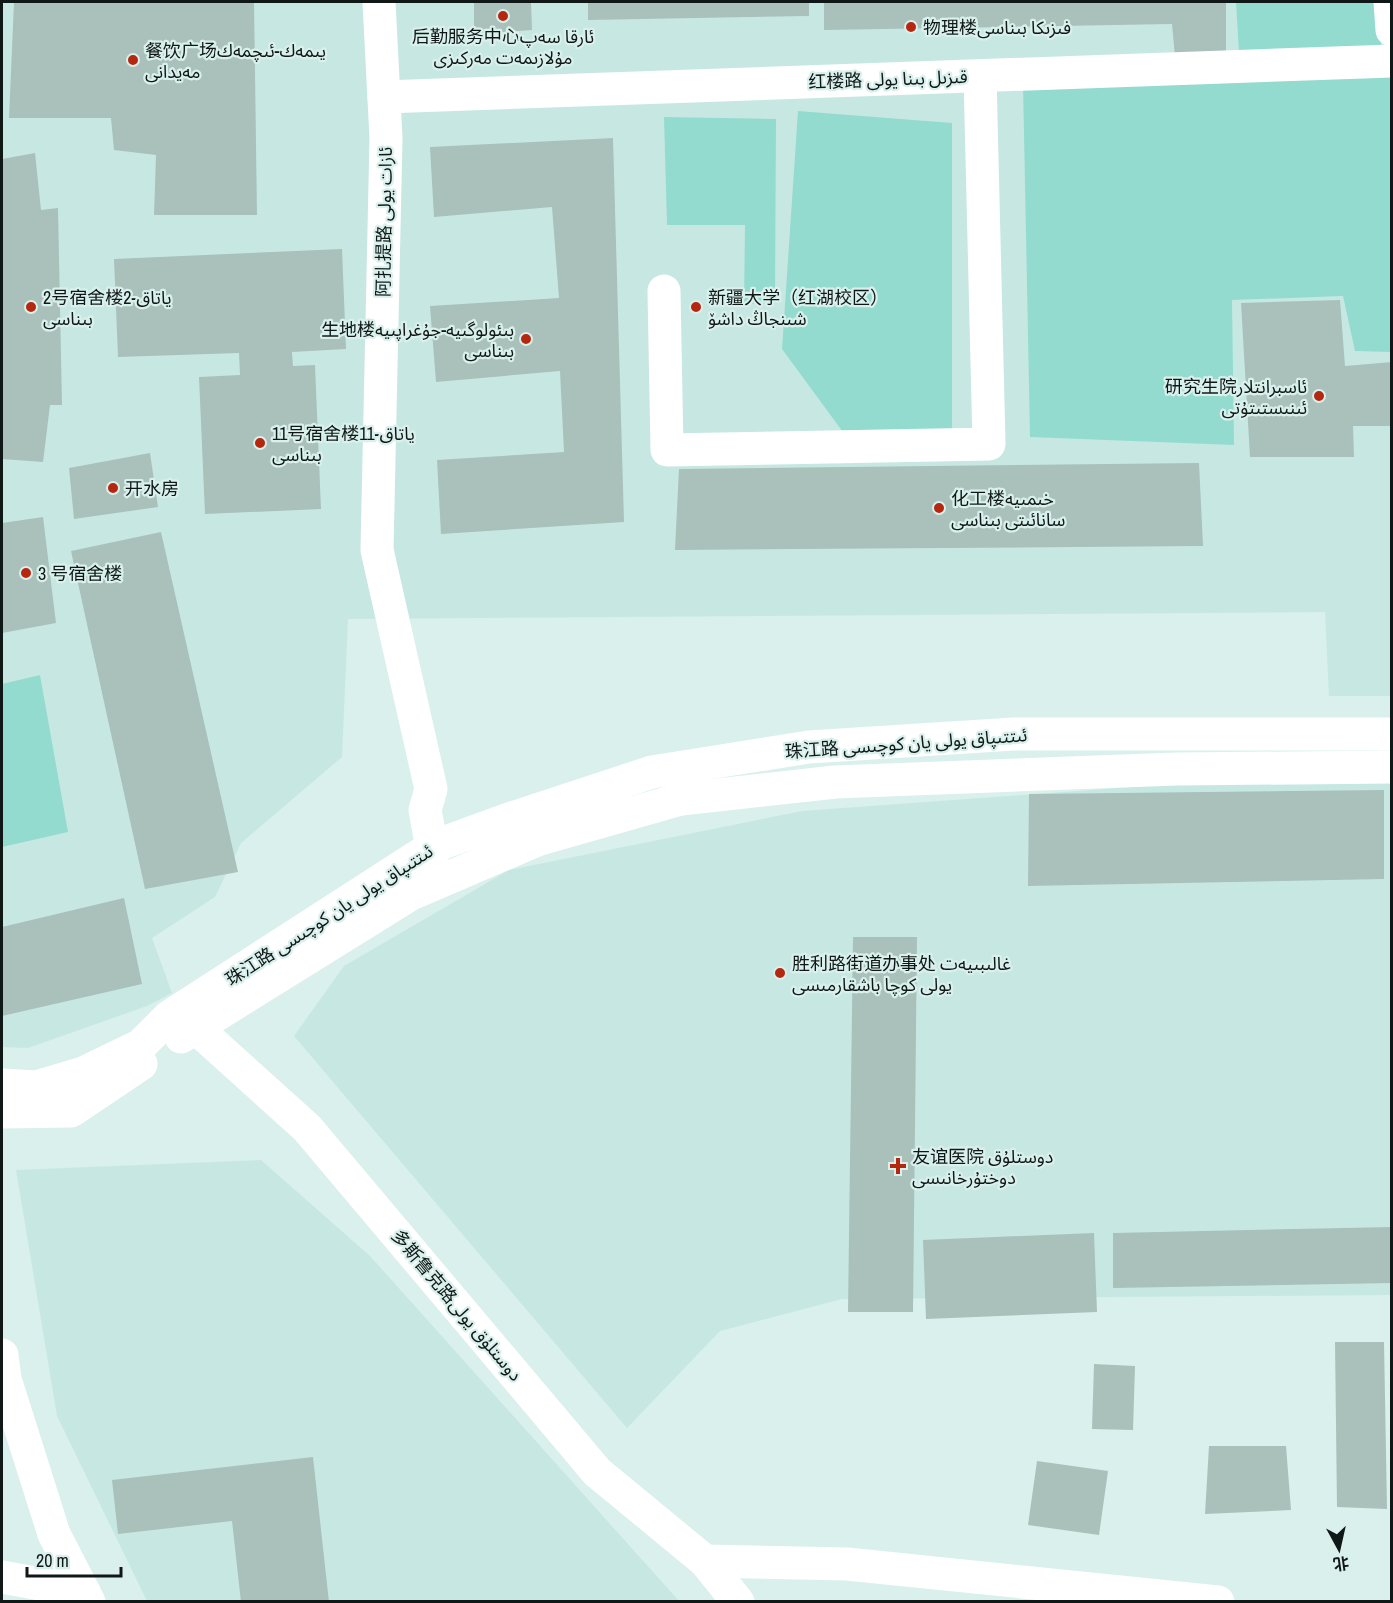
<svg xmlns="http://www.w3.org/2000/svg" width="1393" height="1603" font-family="'Archivo Narrow','Noto Sans Arabic','Noto Sans SC',sans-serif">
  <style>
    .built { fill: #c7e8e2 }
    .green { fill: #94dbcf }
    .building { fill: #a9c0bb }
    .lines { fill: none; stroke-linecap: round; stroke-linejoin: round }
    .minor { stroke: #fff; stroke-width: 33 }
    .poi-dot { fill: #b5280f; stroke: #d9f0ec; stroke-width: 2 }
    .labels { text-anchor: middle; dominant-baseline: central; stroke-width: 4.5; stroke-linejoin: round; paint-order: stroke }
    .poi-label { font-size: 18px; fill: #101817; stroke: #d9f0ec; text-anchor: start }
    .street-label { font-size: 18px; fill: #101817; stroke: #d9f0ec }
  </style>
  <rect width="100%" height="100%" fill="#d9f0ec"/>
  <g class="built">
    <path d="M 2,2 L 1391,2 L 1391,696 L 1329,696 L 1325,612 L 348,619 L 342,757 L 241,843 L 215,897 L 152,938 L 172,993 L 147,1006 L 28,1048 L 2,1047 Z"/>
    <path d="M 1391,768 L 1391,1295 L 842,1299 L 720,1331 L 627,1428 L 294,1036 L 344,966 L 509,870 L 802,811 Z"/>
    <path d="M 261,1160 L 370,1256 L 679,1601 L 147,1601 L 57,1416 L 16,1170 Z"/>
  </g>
  <g class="green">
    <path d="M 1236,2 L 1381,2 L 1381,47 L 1239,52 Z"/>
    <path d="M 1391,75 L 1391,352 L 1355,351 L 1343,296 L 1232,300 L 1234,445 L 1030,437 L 1023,84 Z"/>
    <path d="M 798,111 L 952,123 L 952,435 L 851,443 L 782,349 Z"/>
    <path d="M 664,117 L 776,119 L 775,303 L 744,304 L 745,225 L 667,225 Z"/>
    <path d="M 40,675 L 68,832 L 2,847 L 2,684 Z"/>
  </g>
  <g class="building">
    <path d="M 14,2 L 254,2 L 257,215 L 154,215 L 156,155 L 114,150 L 111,118 L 9,118 Z"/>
    <path d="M 474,2 L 531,2 L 532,30 L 474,34 Z"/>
    <path d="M 588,2 L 809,2 L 809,16 L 588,20 Z"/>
    <path d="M 824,2 L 1226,2 L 1226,54 L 1175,57 L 1172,24 L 824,30 Z"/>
    <path d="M 613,138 L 624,522 L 441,534 L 437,460 L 564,452 L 560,371 L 436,382 L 430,306 L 559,298 L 552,207 L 434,217 L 430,147 Z"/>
    <path d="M 35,153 L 41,210 L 58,208 L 62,405 L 50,405 L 43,462 L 2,459 L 2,159 Z"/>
    <path d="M 342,249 L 346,349 L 292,352 L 293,366 L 315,365 L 321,509 L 205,514 L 199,377 L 240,375 L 239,353 L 118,357 L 114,259 Z"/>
    <path d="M 1340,300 L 1345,366 L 1392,362 L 1392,426 L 1353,426 L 1354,457 L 1250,457 L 1241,303 Z"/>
    <path d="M 150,453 L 158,507 L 74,519 L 69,468 Z"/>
    <path d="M 1199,463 L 1203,546 L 675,550 L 679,469 Z"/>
    <path d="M 43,517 L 56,623 L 2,633 L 2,523 Z"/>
    <path d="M 161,532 L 238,872 L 145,889 L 71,551 Z"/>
    <path d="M 1384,790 L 1384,879 L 1028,886 L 1029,794 Z"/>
    <path d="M 124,898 L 142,984 L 2,1016 L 2,927 Z"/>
    <path d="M 853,937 L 917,937 L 913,1312 L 848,1312 Z"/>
    <path d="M 1392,1227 L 1392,1283 L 1113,1288 L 1113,1233 Z"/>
    <path d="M 1094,1233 L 1097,1312 L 926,1319 L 923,1240 Z"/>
    <path d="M 1335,1342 L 1384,1342 L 1387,1509 L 1337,1507 Z"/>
    <path d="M 1094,1364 L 1135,1366 L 1133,1430 L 1092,1429 Z"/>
    <path d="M 1209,1446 L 1286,1446 L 1291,1510 L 1205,1514 Z"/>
    <path d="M 313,1457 L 329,1602 L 241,1602 L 232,1521 L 118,1534 L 112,1480 Z"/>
    <path d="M 1037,1461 L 1108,1471 L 1099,1535 L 1028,1525 Z"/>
  </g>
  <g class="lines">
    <g class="minor">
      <path d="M 379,2 L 386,138 L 377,550 L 431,789 L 425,810 L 433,854"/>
      <path d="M 1390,2 L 1392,30"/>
      <path d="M 384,97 L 1392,61"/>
      <path d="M 664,291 L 667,450 L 989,444 L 980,76"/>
      <path d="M 177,1019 L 195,1027 L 307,1128 L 597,1472 L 705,1561 L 738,1602"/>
      <path d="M 181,1037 L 411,894 L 537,840 L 681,799 L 835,782 L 1176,769 L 1392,767"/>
      <path d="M 2,1085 L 36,1087 L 83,1073 L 141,1045 L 170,1016 L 432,847 L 506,820 L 652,772 L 809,747 L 1014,734 L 1392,734"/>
      <path d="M 2,1112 L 71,1111 L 141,1064"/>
      <path d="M 2,1355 L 5,1379 L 54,1534 L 89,1602"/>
      <path d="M 705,1561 L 847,1564 L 1218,1602"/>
      <path d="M 2,1577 L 84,1592"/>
    </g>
  </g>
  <g class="poi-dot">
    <circle cx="503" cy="16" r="6"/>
    <circle cx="911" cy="27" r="6"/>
    <circle cx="133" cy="60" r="6"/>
    <circle cx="31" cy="307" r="6"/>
    <circle cx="696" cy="307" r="6"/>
    <circle cx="526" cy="339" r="6"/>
    <circle cx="1319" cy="396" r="6"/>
    <circle cx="260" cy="443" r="6"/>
    <circle cx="113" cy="488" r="6"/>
    <circle cx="939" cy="508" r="6"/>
    <circle cx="26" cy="573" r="6"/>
    <circle cx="780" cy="973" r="6"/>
    <path d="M895 1157h6v6h6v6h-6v6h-6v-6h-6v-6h6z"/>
  </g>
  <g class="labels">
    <g class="poi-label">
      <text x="923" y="27">物理楼فىزىكا بىناسى</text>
      <text x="503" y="36" text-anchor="middle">后勤服务中心ئارقا سەپ<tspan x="503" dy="21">مۇلازىمەت مەركىزى</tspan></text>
      <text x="145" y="50">餐饮广场يىمەك-ئىچمەك<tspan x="145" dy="21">مەيدانى</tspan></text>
      <text x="43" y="297">2号宿舍楼2-ياتاق<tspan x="43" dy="21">بىناسى</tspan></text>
      <text x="708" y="297">新疆大学（红湖校区）<tspan x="708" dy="21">شىنجاڭ داشۆ</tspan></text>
      <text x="514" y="329" text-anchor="end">生地楼بىئولوگىيە-جۇغراپىيە<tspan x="514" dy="21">بىناسى</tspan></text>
      <text x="1307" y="386" text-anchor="end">研究生院ئاسبرانتلار<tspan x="1307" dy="21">ئىنىستىتۇتى</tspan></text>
      <text x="272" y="433">11号宿舍楼11-ياتاق<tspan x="272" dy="21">بىناسى</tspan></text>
      <text x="125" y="488">开水房</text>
      <text x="951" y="498">化工楼خىمىيە<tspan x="951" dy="21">سانائىتى بىناسى</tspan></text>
      <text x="38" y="573">3 号宿舍楼</text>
      <text x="792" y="963">胜利路街道办事处 غالىبىيەت<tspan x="792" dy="21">يولى كوچا باشقارمىسى</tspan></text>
      <text x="912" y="1156">友谊医院 دوستلۇق<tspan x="912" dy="21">دوختۇرخانىسى</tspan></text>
    </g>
    <g class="street-label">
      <text transform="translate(888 79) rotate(-2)">红楼路 قىزىل بىنا يولى</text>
      <text transform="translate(384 222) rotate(-89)">阿扎提路 ئازات يولى</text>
      <text transform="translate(906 743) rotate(-4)">珠江路 ئىتتىپاق يولى يان كوچىسى</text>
      <text transform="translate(329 915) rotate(-33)">珠江路 ئىتتىپاق يولى يان كوچىسى</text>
      <text transform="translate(457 1305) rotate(50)">多斯鲁克路دوستلۇق يولى</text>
    </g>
  </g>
  <rect width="1393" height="1603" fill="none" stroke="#101817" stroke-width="6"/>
  <g transform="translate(1339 1549) rotate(172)" stroke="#d9f0ec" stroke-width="4.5" paint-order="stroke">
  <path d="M0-4.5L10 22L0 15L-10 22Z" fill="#101817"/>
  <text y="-9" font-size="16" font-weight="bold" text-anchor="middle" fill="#101817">北</text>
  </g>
  <path d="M27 1567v9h94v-9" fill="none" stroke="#101817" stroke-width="3"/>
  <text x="36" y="1567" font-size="18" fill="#101817" stroke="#d9f0ec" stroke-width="4.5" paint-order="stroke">20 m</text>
</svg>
